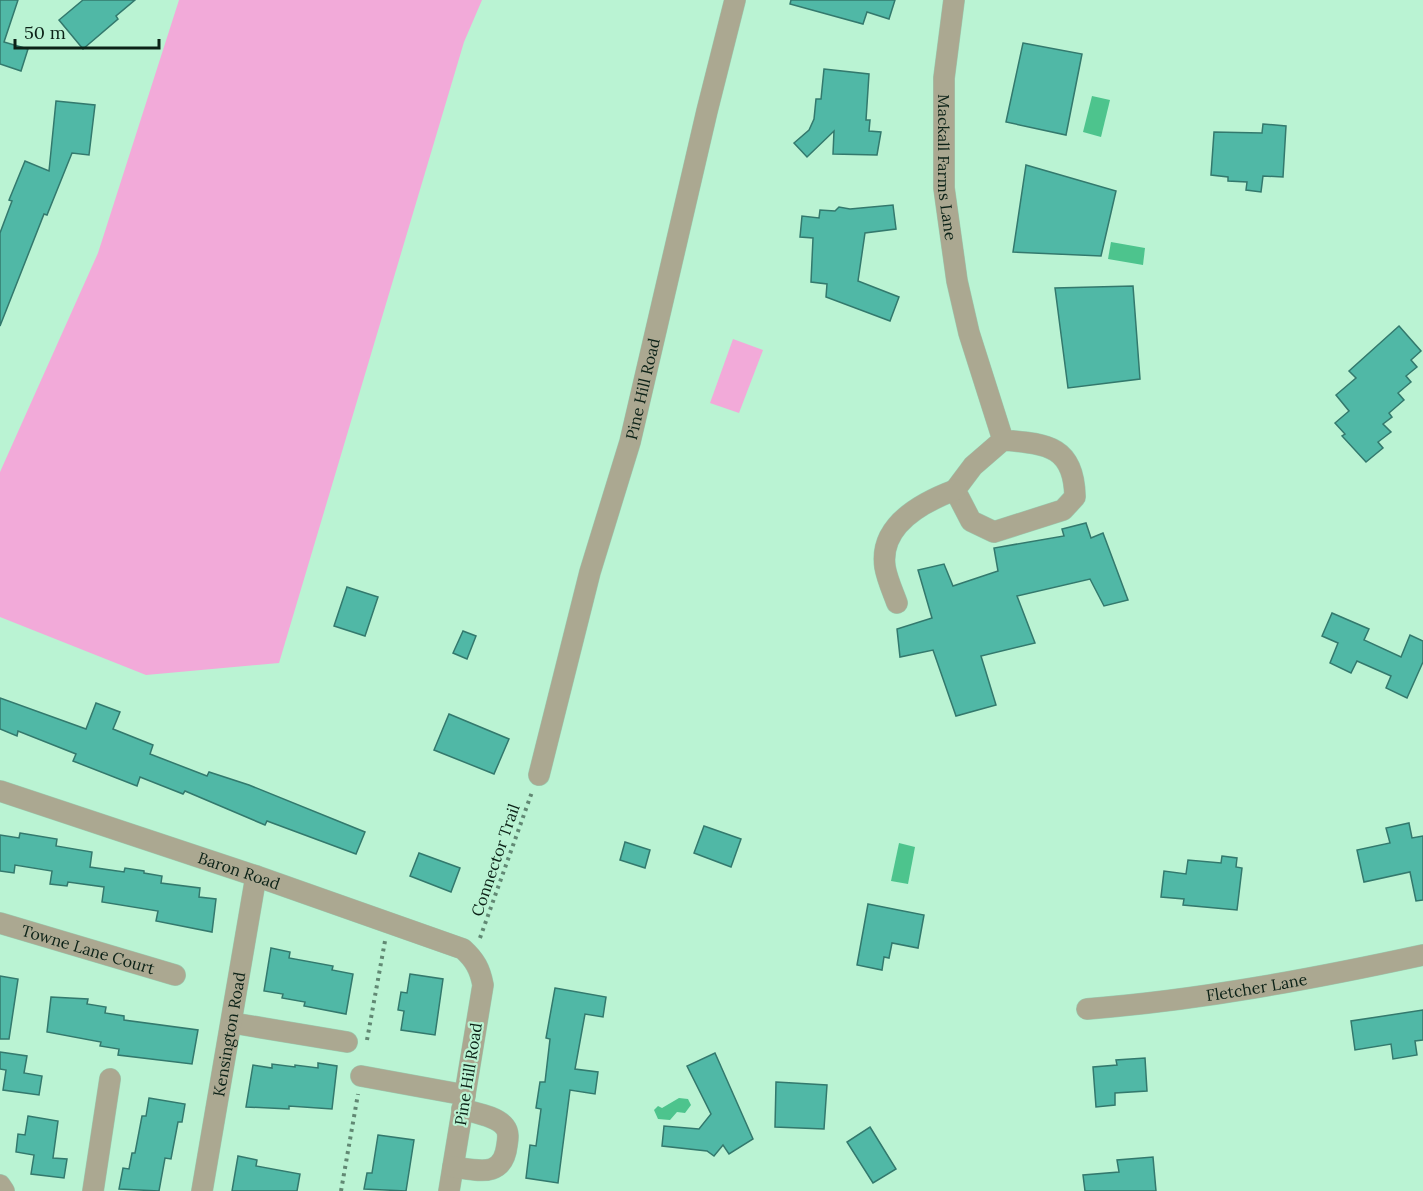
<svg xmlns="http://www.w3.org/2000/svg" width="1423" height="1191" font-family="Lora,serif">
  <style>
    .green { fill: #f2aad9 }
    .water { fill: #4dc48d }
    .building { fill: #50b8a6; stroke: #33796d; stroke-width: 1.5 }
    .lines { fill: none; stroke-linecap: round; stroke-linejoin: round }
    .minor-casing { stroke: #9bcdb1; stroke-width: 22 }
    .path { stroke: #618873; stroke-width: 4; stroke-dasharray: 3 4.5; stroke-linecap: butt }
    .minor { stroke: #aba891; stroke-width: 21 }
    .labels { text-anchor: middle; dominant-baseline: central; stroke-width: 4.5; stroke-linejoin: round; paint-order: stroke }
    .street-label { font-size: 16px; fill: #0c2217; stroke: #baf3d3 }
  </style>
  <rect width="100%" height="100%" fill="#baf3d3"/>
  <g class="green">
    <path d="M 179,0 L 482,0 L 464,42 L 279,663 L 146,675 L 0,617 L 0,472 L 98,253 Z"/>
    <path d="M 733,339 L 763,350 L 739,413 L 710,403 Z"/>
  </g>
  <g class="water">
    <path d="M 1092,96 L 1110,100 L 1101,137 L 1083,132 Z"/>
    <path d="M 1111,242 L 1145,248 L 1143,265 L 1108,259 Z"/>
    <path d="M 899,843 L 915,847 L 908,884 L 891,881 Z"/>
    <path d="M 679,1098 L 688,1099 L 691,1105 L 685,1113 L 677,1112 L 670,1120 L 658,1119 L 654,1110 L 658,1106 L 662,1108 Z"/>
  </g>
  <g class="building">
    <path d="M 0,0 L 18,0 L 4,42 L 28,49 L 21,71 L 0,64 Z"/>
    <path d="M 83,0 L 135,0 L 116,16 L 118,19 L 83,49 L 59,20 Z"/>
    <path d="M 791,0 L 895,0 L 889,19 L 867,12 L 863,24 L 790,4 Z"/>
    <path d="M 1023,43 L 1082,54 L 1066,135 L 1006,122 Z"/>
    <path d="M 824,69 L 869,74 L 866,120 L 870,120 L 869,131 L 881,132 L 877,155 L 833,154 L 834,131 L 807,157 L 794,143 L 809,130 L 814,119 L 816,99 L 821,99 Z"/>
    <path d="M 56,101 L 95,105 L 89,155 L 72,153 L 47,215 L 44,214 L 0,326 L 0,233 L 12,201 L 9,200 L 25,161 L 49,171 Z"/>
    <path d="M 1263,124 L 1286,126 L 1283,177 L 1263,176 L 1261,192 L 1246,190 L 1247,182 L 1228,181 L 1228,177 L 1211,175 L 1214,132 L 1262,133 Z"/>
    <path d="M 1026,165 L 1116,191 L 1101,256 L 1013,252 Z"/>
    <path d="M 893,205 L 896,229 L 865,233 L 858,281 L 899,297 L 890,321 L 826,297 L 827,284 L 811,282 L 813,238 L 800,237 L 802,216 L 819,218 L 820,210 L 835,211 L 839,207 L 850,209 Z"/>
    <path d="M 1133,286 L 1140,379 L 1068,388 L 1055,288 Z"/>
    <path d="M 1399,326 L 1421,351 L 1411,360 L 1417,367 L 1406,376 L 1411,382 L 1398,393 L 1404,400 L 1389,413 L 1392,417 L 1383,424 L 1391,432 L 1378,442 L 1383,448 L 1366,462 L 1342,436 L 1345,434 L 1335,423 L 1349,411 L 1336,395 L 1356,378 L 1349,371 Z"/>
    <path d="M 1086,523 L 1091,538 L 1103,533 L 1128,600 L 1104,606 L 1090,579 L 1017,596 L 1035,643 L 981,656 L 996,705 L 956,716 L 933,650 L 900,657 L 897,629 L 932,618 L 918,570 L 944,564 L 953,586 L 998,571 L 994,548 L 1064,536 L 1062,529 Z"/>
    <path d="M 347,587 L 378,597 L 365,636 L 334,626 Z"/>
    <path d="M 1332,613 L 1369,629 L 1364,640 L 1401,657 L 1410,635 L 1423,641 L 1423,662 L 1407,698 L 1386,688 L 1391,676 L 1357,661 L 1351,673 L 1330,663 L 1338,643 L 1322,636 Z"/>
    <path d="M 463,631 L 476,636 L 467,659 L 453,653 Z"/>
    <path d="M 0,698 L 86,729 L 96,703 L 120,712 L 113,729 L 153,745 L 150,754 L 207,776 L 209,772 L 249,785 L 365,832 L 356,854 L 267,821 L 265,825 L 185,791 L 183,794 L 140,777 L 137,786 L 73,761 L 76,754 L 18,731 L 17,736 L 0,729 Z"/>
    <path d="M 449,714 L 509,739 L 494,774 L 434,750 Z"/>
    <path d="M 1409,823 L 1412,838 L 1423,836 L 1423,900 L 1416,901 L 1410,872 L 1364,882 L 1357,850 L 1390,843 L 1386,828 Z"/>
    <path d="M 704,826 L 741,839 L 731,867 L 694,853 Z"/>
    <path d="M 20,833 L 57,839 L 56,846 L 92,852 L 90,867 L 124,872 L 125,868 L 144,871 L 144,873 L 162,876 L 161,883 L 200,888 L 199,897 L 216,899 L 212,932 L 156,921 L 158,911 L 102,902 L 104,887 L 68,882 L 67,886 L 50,884 L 52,871 L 15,865 L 14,873 L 0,871 L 0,835 L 19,838 Z"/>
    <path d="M 625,842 L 650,850 L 645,868 L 620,860 Z"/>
    <path d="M 419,853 L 460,868 L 451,892 L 410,876 Z"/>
    <path d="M 1222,856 L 1237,858 L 1236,867 L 1242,868 L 1237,910 L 1183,905 L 1184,899 L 1161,897 L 1164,871 L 1186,874 L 1188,860 L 1221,863 Z"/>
    <path d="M 868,904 L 924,915 L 918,948 L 892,943 L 889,958 L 884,957 L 882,970 L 857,965 Z"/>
    <path d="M 271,948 L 290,952 L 289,958 L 333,966 L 332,970 L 353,974 L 346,1014 L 304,1006 L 305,1002 L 282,998 L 283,994 L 264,991 Z"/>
    <path d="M 410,974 L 443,979 L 435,1035 L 401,1030 L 404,1011 L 398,1010 L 401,992 L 407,993 Z"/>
    <path d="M 0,976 L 18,979 L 9,1039 L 0,1039 Z"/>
    <path d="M 555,988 L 606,997 L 603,1017 L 585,1014 L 575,1069 L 598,1072 L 595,1094 L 570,1090 L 558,1183 L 526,1178 L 530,1145 L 536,1146 L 541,1109 L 536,1108 L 540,1082 L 545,1082 L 550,1039 L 546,1038 Z"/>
    <path d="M 51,997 L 88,999 L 87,1004 L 106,1007 L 105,1013 L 124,1016 L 124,1020 L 198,1030 L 192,1064 L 118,1055 L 119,1049 L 100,1046 L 101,1042 L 47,1032 Z"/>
    <path d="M 1423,1010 L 1423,1040 L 1415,1041 L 1417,1055 L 1393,1059 L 1391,1044 L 1355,1050 L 1351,1021 Z"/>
    <path d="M 0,1052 L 27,1056 L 24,1073 L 42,1076 L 39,1095 L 3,1090 L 6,1070 L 0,1069 Z"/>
    <path d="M 715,1053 L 753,1139 L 729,1154 L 723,1145 L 714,1156 L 707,1151 L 662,1146 L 664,1126 L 699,1129 L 711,1114 L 687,1066 Z"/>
    <path d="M 1145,1058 L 1147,1091 L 1115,1093 L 1115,1105 L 1096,1107 L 1093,1067 L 1117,1065 L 1116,1060 Z"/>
    <path d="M 318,1063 L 337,1066 L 332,1109 L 289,1106 L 289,1109 L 246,1107 L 253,1065 L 272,1068 L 272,1064 L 295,1067 L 295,1065 L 318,1068 Z"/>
    <path d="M 776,1082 L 827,1085 L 824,1129 L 775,1127 Z"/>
    <path d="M 149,1098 L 185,1104 L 182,1122 L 178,1122 L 171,1159 L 165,1158 L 159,1191 L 119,1189 L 123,1168 L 129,1169 L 132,1153 L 135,1153 L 142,1116 L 146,1116 Z"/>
    <path d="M 28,1116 L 58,1121 L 53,1158 L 67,1159 L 64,1178 L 31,1174 L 34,1155 L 16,1152 L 18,1134 L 25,1135 Z"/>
    <path d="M 870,1127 L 896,1169 L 873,1183 L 847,1142 Z"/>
    <path d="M 378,1135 L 414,1140 L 406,1191 L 364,1189 L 367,1173 L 372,1173 Z"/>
    <path d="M 238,1156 L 257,1160 L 256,1166 L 300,1174 L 297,1191 L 232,1191 Z"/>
    <path d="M 1153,1157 L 1156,1191 L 1085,1191 L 1083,1175 L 1119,1172 L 1117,1160 Z"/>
  </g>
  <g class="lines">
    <defs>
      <g id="minor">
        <path id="s1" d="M 954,0 L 944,78 L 944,188 L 957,281 L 969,333 L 1003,440 C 1046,444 1074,445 1075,497 L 1063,510 L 994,532 L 971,521 L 955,490 L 973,466 L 1003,440"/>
        <path d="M 897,603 C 893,592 887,579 885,567 C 879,525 923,502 955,490"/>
        <path id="s2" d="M 539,775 L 590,572 L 630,442 L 707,111 L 735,0"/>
        <path id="s3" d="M 0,791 L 256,876 L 463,949 C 475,960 480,969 483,985 L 449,1191"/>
        <path id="s4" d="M 0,923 L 175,975"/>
        <path id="s5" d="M 1087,1009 C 1200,1000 1312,979 1423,955"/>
        <path d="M 233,1023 L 347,1042"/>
        <path d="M 361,1076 L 465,1095"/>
        <path d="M 453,1167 C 478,1170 503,1179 507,1145 C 508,1139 509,1132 505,1127 C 497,1116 475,1113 462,1109"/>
        <path d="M 0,1185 L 4,1191"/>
        <path d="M 93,1191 L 110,1079"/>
        <path id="s6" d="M 202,1191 L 256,876"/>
      </g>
    </defs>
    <use href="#minor" class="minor-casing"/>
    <g class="path">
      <path d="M 480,938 L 532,792"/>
      <path d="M 367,1040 L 385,941"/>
      <path d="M 341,1191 L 358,1094"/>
    </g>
    <use href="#minor" class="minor"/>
  </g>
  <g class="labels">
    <g class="street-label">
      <text stroke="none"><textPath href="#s1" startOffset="168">Mackall Farms Lane</textPath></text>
      <text stroke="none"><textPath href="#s2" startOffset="400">Pine Hill Road</textPath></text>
      <text transform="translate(495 860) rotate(-71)">Connector Trail</text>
      <text stroke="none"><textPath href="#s3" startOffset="252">Baron Road</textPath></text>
      <text stroke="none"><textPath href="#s4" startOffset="92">Towne Lane Court</textPath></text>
      <text stroke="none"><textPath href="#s5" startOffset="171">Fletcher Lane</textPath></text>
      <text stroke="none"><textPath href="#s6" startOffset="159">Kensington Road</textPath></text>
      <text transform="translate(468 1074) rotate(-81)">Pine Hill Road</text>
    </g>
  </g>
  <path d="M15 39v9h144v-9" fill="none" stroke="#0c2217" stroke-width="3"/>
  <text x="24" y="39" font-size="18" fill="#0c2217" stroke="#baf3d3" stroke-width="4.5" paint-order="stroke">50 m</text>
</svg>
